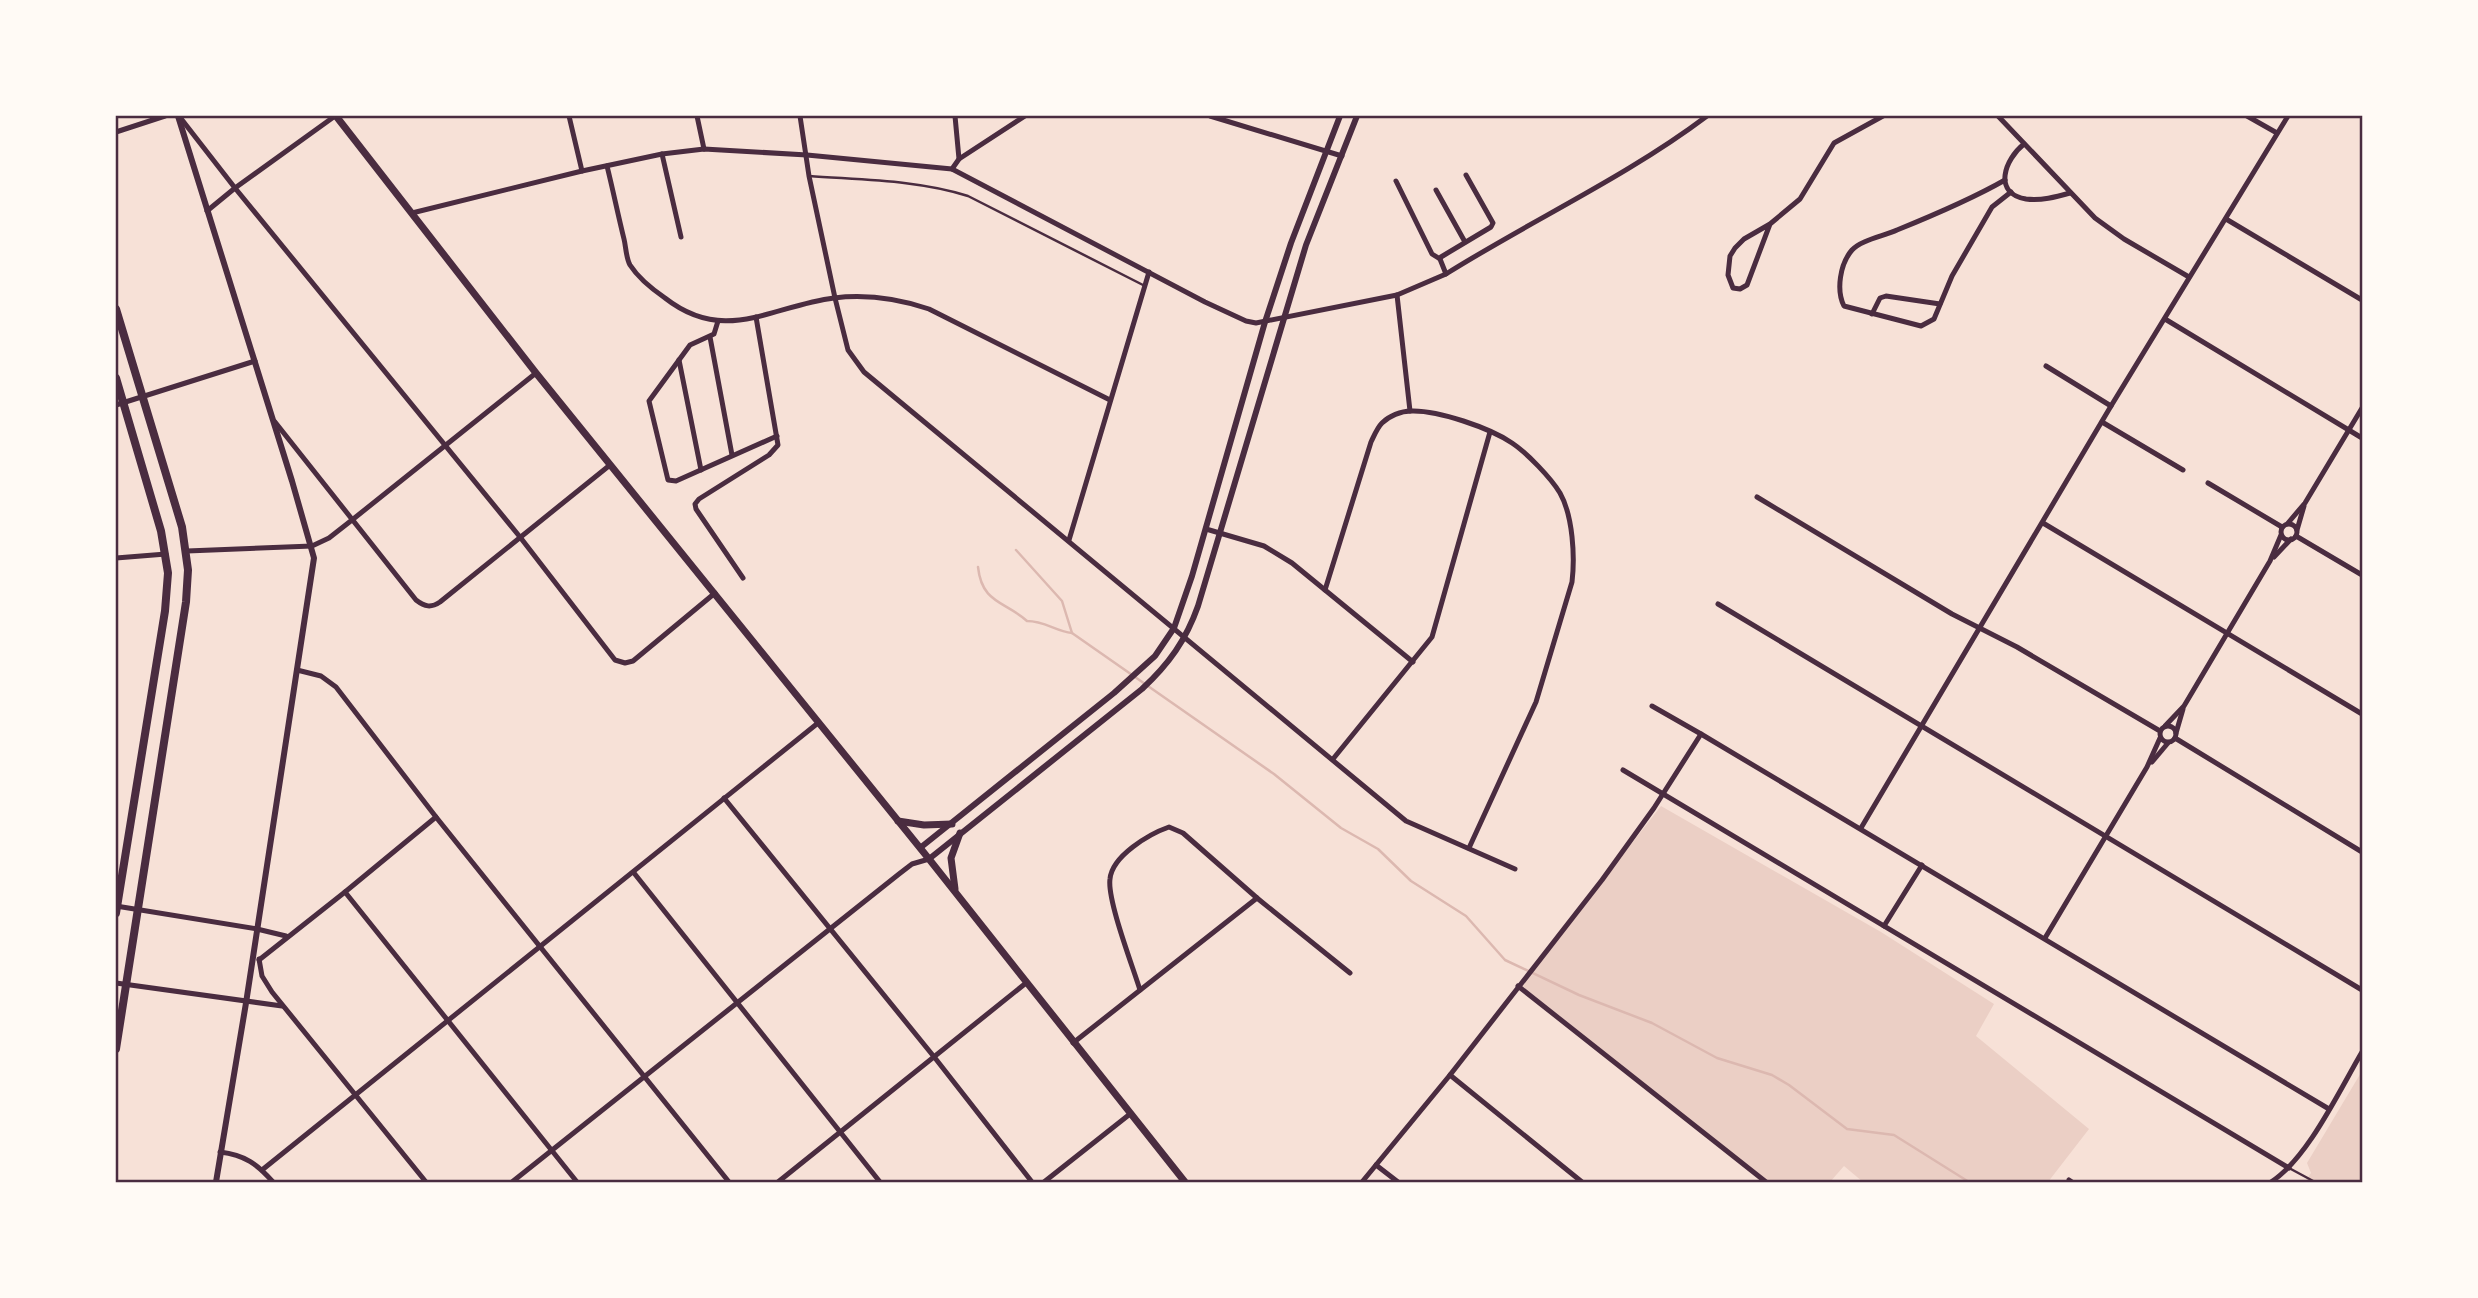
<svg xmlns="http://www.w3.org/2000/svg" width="2478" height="1298" font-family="Bitter,serif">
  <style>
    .green { fill: #ebcfc5 }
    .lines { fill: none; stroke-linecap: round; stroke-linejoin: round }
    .stream { stroke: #dcb8b0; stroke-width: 2.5 }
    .service { stroke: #4a2c40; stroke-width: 2.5 }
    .minor { stroke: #4a2c40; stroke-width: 5 }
    .tertiary { stroke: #4a2c40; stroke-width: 6 }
    .secondary { stroke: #4a2c40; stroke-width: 7 }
    .primary { stroke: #4a2c40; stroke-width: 8 }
    .neatline { fill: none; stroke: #4a2c40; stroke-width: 2.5 }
  </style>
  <rect width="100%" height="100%" fill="#f7e1d7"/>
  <g class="green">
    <path d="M 1661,806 L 1881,932 L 1994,1004 L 1976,1036 L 2089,1129 L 2048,1182 L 1863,1182 L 1844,1166 L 1830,1182 L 1767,1182 L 1521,985 Z"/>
    <path d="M 2362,1071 L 2362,1182 L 2305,1182 L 2311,1173 L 2307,1163 Z"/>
  </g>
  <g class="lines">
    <g class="stream">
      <path d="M 1016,550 L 1062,601 L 1072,633 L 1274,774 L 1341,828 L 1378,849 L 1411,881 L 1466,916 L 1505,960 L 1579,995 L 1652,1023 L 1717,1058 L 1772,1075 L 1789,1085 L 1847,1129 L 1894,1135 L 1969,1182"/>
      <path d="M 978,567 C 982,604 1005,601 1027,621 C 1045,621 1055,631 1072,633"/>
    </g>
    <g class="service">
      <path d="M 809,176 C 862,180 918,180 968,196 L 1143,285"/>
      <path d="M 2289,1168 L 2315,1182"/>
    </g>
    <g class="minor">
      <path d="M 179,116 L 235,188 L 520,537 L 615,660 L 625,663 L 633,661 L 715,593"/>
      <path d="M 569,116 L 582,171"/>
      <path d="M 697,116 L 704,149"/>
      <path d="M 800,116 L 809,176 L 835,298 L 848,350 L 864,372 L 1406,821 L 1515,869"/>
      <path d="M 1210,116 L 1342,156"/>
      <path d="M 1998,116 L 2095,218 L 2124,239 L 2189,277"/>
      <path d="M 2247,116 L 2277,133"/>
      <path d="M 116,132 L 165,116"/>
      <path d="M 2024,144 C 2005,159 1992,193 2026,199 C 2041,201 2056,197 2070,193"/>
      <path d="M 662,154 L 681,237"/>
      <path d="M 959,159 L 1025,116"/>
      <path d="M 607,166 C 613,190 618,215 624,239 C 626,247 626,258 630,265 C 639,279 652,289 665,298 C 725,345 771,306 834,298 C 866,294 899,299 929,309 L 1110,400"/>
      <path d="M 952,169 L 959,159 L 955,116"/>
      <path d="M 2005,180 C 1970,200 1934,215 1897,230 C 1884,236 1861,240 1852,250 C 1840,264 1836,290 1844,306 L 1921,326 L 1934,319 L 1952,276 L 1992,207 L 2011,192"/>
      <path d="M 1396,181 L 1432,254 L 1440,259"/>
      <path d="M 1436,190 L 1465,242"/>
      <path d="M 207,211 L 235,188 L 335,116"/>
      <path d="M 412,213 L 582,171 L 662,154 L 704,149 L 807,155 L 952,169 L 1205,302 L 1246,321 L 1256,323 L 1397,295 L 1446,274 C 1532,220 1626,177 1707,116"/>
      <path d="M 2226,219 L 2362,300"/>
      <path d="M 1770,224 L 1747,285 L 1740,289 L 1733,288 L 1728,275 L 1730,256 L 1735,248 L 1744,239 L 1770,224 L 1800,199 L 1834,143 L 1883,116"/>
      <path d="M 1446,274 L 1440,259 L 1441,257 L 1491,227 L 1493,223 L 1466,175"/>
      <path d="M 1397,295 L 1410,411"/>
      <path d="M 1872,314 L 1880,298 L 1886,296 L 1940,304"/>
      <path d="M 2165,319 L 2362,438"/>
      <path d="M 718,321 L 714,334 L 690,345 L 649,401 L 668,480 L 676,481 L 777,436"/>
      <path d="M 710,337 L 732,455"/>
      <path d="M 679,360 L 701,470"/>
      <path d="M 2046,366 L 2111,406"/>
      <path d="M 116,405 L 255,361"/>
      <path d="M 275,422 L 416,600 C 425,607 431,608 440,602 L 610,465"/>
      <path d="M 2102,422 L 2183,470"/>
      <path d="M 2208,483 L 2282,527"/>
      <path d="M 1757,497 L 1952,614 L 2017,647 L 2160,731"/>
      <path d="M 2043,523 L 2362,714"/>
      <path d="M 2288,523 L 2305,503 L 2362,408"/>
      <circle cx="2289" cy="532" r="8"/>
      <path d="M 1206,529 L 1264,546 L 1292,563 L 1413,662"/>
      <path d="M 2297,530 L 2304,506"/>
      <path d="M 2296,536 L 2362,575"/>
      <path d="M 1069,540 L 1149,272"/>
      <path d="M 187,551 L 312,546 L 329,538 L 352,520 L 536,373"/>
      <path d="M 2274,557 L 2291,539"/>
      <path d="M 116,558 L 166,554"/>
      <path d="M 743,578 L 696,509 L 695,504 L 699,499 L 769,455 L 778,445 L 756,317"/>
      <path d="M 1325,590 L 1371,442 C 1374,436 1377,428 1382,423 C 1389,416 1401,411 1411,411 C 1438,410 1490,428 1512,443 C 1527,453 1551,478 1560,493 C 1573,516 1575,557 1572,582 L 1536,702 L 1469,848"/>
      <path d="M 1718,604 L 2362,990"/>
      <path d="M 297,670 L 321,676 L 336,687 L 436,817 L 729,1182"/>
      <path d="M 1652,706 L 1701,734"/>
      <circle cx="2168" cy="734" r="8"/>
      <path d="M 2165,726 L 2184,706 L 2270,561 L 2281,535"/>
      <path d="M 2176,733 L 2183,709"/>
      <path d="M 2175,738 L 2362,852"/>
      <path d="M 1333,759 L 1432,637 L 1490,432"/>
      <path d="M 2152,762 L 2168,743"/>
      <path d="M 1623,770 L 2289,1168"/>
      <path d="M 724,798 L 935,1058 L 1032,1182"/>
      <path d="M 1861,828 L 2111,406 L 2288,116"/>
      <path d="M 634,873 L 880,1182"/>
      <path d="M 345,892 L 577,1182"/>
      <path d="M 116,906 L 257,929 L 286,936"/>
      <path d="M 1884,926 L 1922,865"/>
      <path d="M 2045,938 L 2147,767 L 2160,738"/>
      <path d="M 259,959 L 262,976 L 272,992 L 426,1182"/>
      <path d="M 259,960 L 345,892 L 436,817"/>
      <path d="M 116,983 L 282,1006"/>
      <path d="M 1518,986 L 1766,1182"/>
      <path d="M 1140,990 C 1133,967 1107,900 1110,879 C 1112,856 1149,834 1169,827 L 1183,833 L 1257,898 L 1350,973"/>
      <path d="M 1073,1043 L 1257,898"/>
      <path d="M 1450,1075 L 1582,1182"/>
      <path d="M 220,1152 C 245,1155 257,1164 273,1182"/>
      <path d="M 1376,1165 L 1398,1182"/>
      <path d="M 262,1170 L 818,723"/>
      <path d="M 2069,1180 L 2072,1182"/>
      <path d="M 512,1182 L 899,874 L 912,864 L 929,859"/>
      <path d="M 778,1182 L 1026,983"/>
      <path d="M 1044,1182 L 1130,1114"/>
      <path d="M 1362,1182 L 1450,1075 L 1602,880 L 1654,808 L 1701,734 L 2329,1109"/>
      <path d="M 2271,1182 C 2308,1158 2339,1091 2362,1052"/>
    </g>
    <g class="tertiary">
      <path d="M 178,116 L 292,481 L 314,558 L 246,1003 L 216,1182"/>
      <path d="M 920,848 L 1114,693 L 1155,656 L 1174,628 L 1192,576 L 1265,322 L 1291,243 L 1340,116"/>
      <path d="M 929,859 L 1142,689 C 1169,664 1186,640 1198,606 L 1306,245 L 1357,116"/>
    </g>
    <g class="secondary">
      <path d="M 336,116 L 536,373 L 929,859 L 1185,1182"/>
      <path d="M 898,821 L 924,825 L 952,824"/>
      <path d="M 955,889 L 951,858 L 960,833"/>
    </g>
    <g class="primary">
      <path d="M 116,309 L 182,527 L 188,570 L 186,602 L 116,1049"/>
      <path d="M 116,378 L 161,531 L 168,573 L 165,611 L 116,913"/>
    </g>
  </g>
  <rect width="2478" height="1298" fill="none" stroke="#fffaf5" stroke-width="234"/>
  <rect x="117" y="117" width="2244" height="1064" class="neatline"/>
</svg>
